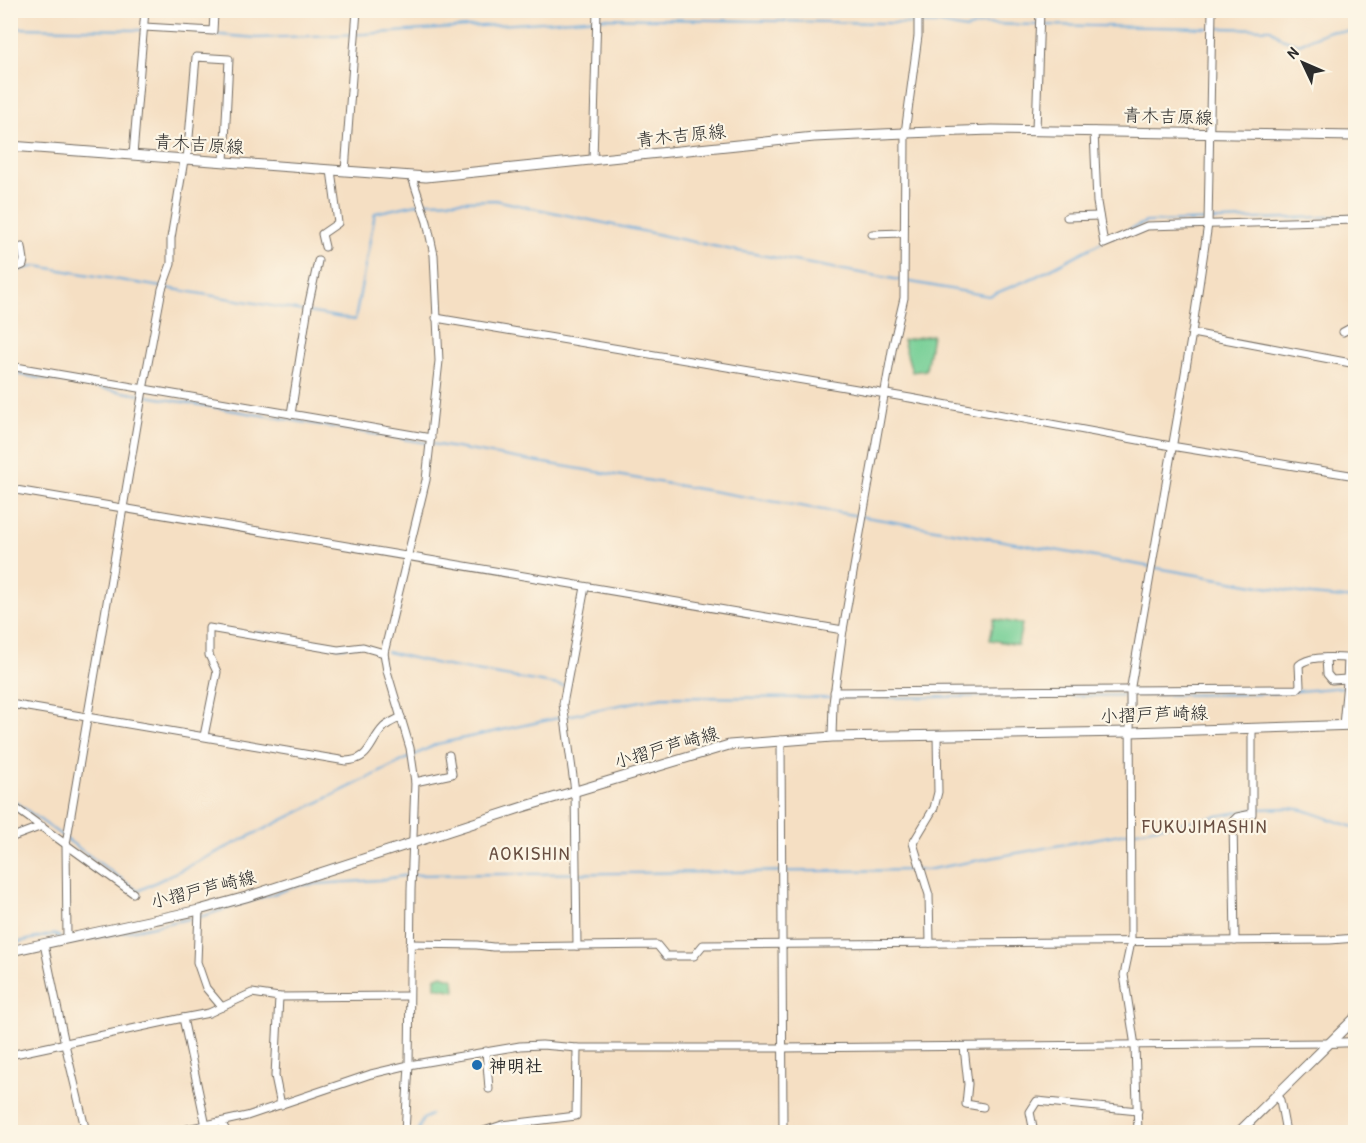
<svg xmlns="http://www.w3.org/2000/svg" width="1366" height="1143" font-family="'Patrick Hand','Klee One',sans-serif">
  <style>
    .green { fill: #76cf96; stroke: #507d60; stroke-width: 1.5 }
    .lines { fill: none; stroke-linecap: round; stroke-linejoin: round }
    .stream { stroke: #66a9db; stroke-width: 2 }
    .minor-casing { stroke: #726a60; stroke-width: 9 }
    .tertiary-casing { stroke: #726a60; stroke-width: 10 }
    .secondary-casing { stroke: #726a60; stroke-width: 11 }
    .minor { stroke: #fff; stroke-width: 7 }
    .tertiary { stroke: #fff; stroke-width: 8 }
    .secondary { stroke: #fff; stroke-width: 9 }
    .poi-dot { fill: #1f6fb2; stroke: #fcf5e5; stroke-width: 2 }
    .labels { text-anchor: middle; dominant-baseline: central; stroke-width: 4.5; stroke-linejoin: round; paint-order: stroke }
    .street-label { font-size: 18px; fill: #2b2b2b; stroke: #fcf5e5 }
    .poi-label { font-size: 18px; font-weight: bold; fill: #2b2b2b; stroke: #fcf5e5; text-anchor: start }
    .neighbourhood-label { font-size: 20px; letter-spacing: 1.5px; fill: #694f42; stroke: #fcf5e5 }
  </style>
  <rect width="100%" height="100%" fill="#fcf5e5"/>
  <filter id="ink" filterUnits="userSpaceOnUse"><feTurbulence type="fractalNoise" baseFrequency=".0167" numOctaves="2"/><feDisplacementMap in="SourceGraphic" scale="12" xChannelSelector="R" yChannelSelector="G"/><feConvolveMatrix kernelMatrix="1 2 1 2 8 2 1 2 1" color-interpolation-filters="sRGB"/></filter>
  <filter id="wash" filterUnits="userSpaceOnUse"><feTurbulence type="fractalNoise" baseFrequency=".008" numOctaves="4" result="noise"/><feDisplacementMap in="SourceGraphic" scale="24" xChannelSelector="R" yChannelSelector="G"/><feGaussianBlur stdDeviation="1.35" result="paint"/><feColorMatrix in="noise" values="0 0 0 0 0 0 0 0 0 0 0 0 0 0 0 0 0 1.4 0 .05"/><feComposite in="paint" operator="in"/></filter>
  <g filter="url(#wash)">
    <rect width="100%" height="100%" fill="#f5dfc3"/>
    <g class="green">
      <path d="M 932,335 L 926,370 L 912,372 L 903,340 Z"/>
      <path d="M 994,619 L 1022,624 L 1018,645 L 990,640 Z"/>
      <path d="M 442,975 L 454,979 L 455,991 L 435,987 L 435,978 Z"/>
    </g>
    <g class="lines">
      <g class="stream">
        <path d="M 10,28 L 141,30"/>
        <path d="M 1215,28 L 1271,29 L 1281,38 L 1299,44 L 1329,31 L 1356,32"/>
        <path d="M 197,33 L 257,38 L 364,34 L 601,18 L 940,24 L 966,29 L 983,24 L 1209,28"/>
        <path d="M 1113,237 L 1146,222 L 1356,216"/>
        <path d="M 18,270 L 37,266 L 355,320 L 375,213 L 426,202 L 495,200 L 732,250 L 989,296 L 1035,277 L 1102,242"/>
        <path d="M 10,373 L 427,443"/>
        <path d="M 432,444 L 895,522 L 1311,595 L 1356,599"/>
        <path d="M 255,632 L 339,647 L 362,645"/>
        <path d="M 387,652 L 447,666 L 564,686"/>
        <path d="M 837,698 L 1265,694 L 1344,687"/>
        <path d="M 10,798 L 138,891 L 437,744 L 609,707 L 663,697 L 831,698"/>
        <path d="M 68,942 L 70,943 L 203,916 L 301,885 L 379,880 L 409,875 L 926,870 L 1255,809 L 1290,808 L 1304,810 L 1356,828"/>
        <path d="M 10,944 L 54,934 L 60,937"/>
        <path d="M 417,1132 L 423,1119 L 431,1115"/>
      </g>
    </g>
  </g>
  <g filter="url(#ink)">
    <g class="lines">
      <defs>
        <g id="minor">
          <path d="M 144,27 L 213,31 L 214,14"/>
          <path d="M 1036,130 L 1040,10"/>
          <path d="M 1094,131 L 1097,202 L 1104,244 L 1147,226 L 1356,220"/>
          <path d="M 133,155 L 145,10"/>
          <path d="M 187,160 L 196,57 L 229,59 L 224,162"/>
          <path d="M 593,161 L 597,10"/>
          <path d="M 345,171 L 357,10"/>
          <path d="M 1067,217 L 1099,216"/>
          <path d="M 872,234 L 903,233"/>
          <path d="M 325,247 L 322,234 L 338,223 L 331,170"/>
          <path d="M 10,264 L 18,267 L 23,265 L 24,260 L 22,247"/>
          <path d="M 436,318 L 910,398 L 1171,446 L 1356,476"/>
          <path d="M 1343,332 L 1356,325"/>
          <path d="M 1192,333 L 1356,364"/>
          <path d="M 10,366 L 431,438"/>
          <path d="M 291,414 L 308,307 L 318,261"/>
          <path d="M 10,489 L 843,630"/>
          <path d="M 1326,658 L 1327,674 L 1332,680 L 1347,679"/>
          <path d="M 834,692 L 1297,689 L 1300,686 L 1299,665 C 1310,655 1334,658 1348,658 L 1347,682"/>
          <path d="M 10,704 L 346,761 C 371,760 369,742 384,727 C 388,723 396,720 401,717"/>
          <path d="M 1343,725 L 1347,682 L 1356,680"/>
          <path d="M 204,736 L 217,672 L 209,655 L 209,628 L 338,650 L 363,647 L 384,653"/>
          <path d="M 832,737 L 833,703 L 843,630 L 893,345 L 904,298 L 905,133 L 918,36 L 918,10"/>
          <path d="M 781,740 L 783,1132"/>
          <path d="M 415,782 L 452,774 L 449,755"/>
          <path d="M 10,804 L 133,893"/>
          <path d="M 10,838 L 42,826"/>
          <path d="M 199,910 L 197,962 L 206,988 L 222,1007"/>
          <path d="M 67,938 L 66,844 L 143,390 L 162,289 L 171,264 L 171,238 L 184,160"/>
          <path d="M 1235,941 L 1233,821 L 1237,817 L 1252,814 L 1252,728"/>
          <path d="M 930,943 L 929,895 L 913,843 L 934,808 L 938,792 L 937,736"/>
          <path d="M 44,944 L 65,1044 L 86,1132"/>
          <path d="M 410,944 L 477,945 L 493,947 L 657,945 L 666,956 L 694,956 L 703,945 L 1330,940 L 1356,938"/>
          <path d="M 577,946 L 575,791 L 563,704 L 585,587"/>
          <path d="M 279,997 L 409,996"/>
          <path d="M 964,1047 L 968,1084 L 966,1104 L 983,1107"/>
          <path d="M 486,1051 L 489,1089"/>
          <path d="M 10,1055 L 183,1018"/>
          <path d="M 1275,1096 L 1280,1100 L 1286,1132"/>
          <path d="M 221,1122 L 227,1132"/>
          <path d="M 206,1126 L 183,1018 L 209,1013 L 252,993 L 279,997 L 275,1076 L 281,1105"/>
          <path d="M 174,1132 L 247,1116 L 371,1074 L 409,1065 L 520,1046 L 542,1045 L 577,1048 L 781,1048 L 1330,1043"/>
          <path d="M 405,1132 L 409,1065 L 411,890 L 415,782 L 410,748 L 387,671 L 384,653 L 426,480 L 439,361 L 434,255 L 427,222 L 412,177"/>
          <path d="M 481,1132 L 502,1125 L 576,1116 L 577,1048"/>
          <path d="M 1034,1132 L 1030,1112 L 1037,1101 L 1138,1111"/>
          <path d="M 1138,1132 L 1135,1046 L 1124,975 L 1131,942 L 1130,692 L 1192,333 L 1208,224 L 1212,10"/>
        </g>
        <path id="tertiary" d="M 1330,1043 L 1356,1042"/>
        <g id="secondary">
          <path d="M 10,146 L 426,177 L 814,137 L 905,133 L 992,130 L 1356,136"/>
          <path d="M 10,951 L 199,910 L 246,897 L 523,807 L 729,745 L 832,737 L 1130,732 L 1356,725"/>
          <path d="M 1239,1132 L 1356,1017"/>
        </g>
      </defs>
      <use href="#minor" class="minor-casing"/>
      <use href="#tertiary" class="tertiary-casing"/>
      <use href="#secondary" class="secondary-casing"/>
      <use href="#minor" class="minor"/>
      <use href="#tertiary" class="tertiary"/>
      <use href="#secondary" class="secondary"/>
    </g>
  </g>
  <circle class="poi-dot" cx="477" cy="1065" r="6"/>
  <g class="labels">
    <g class="street-label">
      <text transform="translate(1168 116) rotate(2)">青木吉原線</text>
      <text transform="translate(681 135) rotate(-6)">青木吉原線</text>
      <text transform="translate(199 144) rotate(4)">青木吉原線</text>
      <text transform="translate(1154 714) rotate(-2)">小摺戸芦崎線</text>
      <text transform="translate(666 747) rotate(-16)">小摺戸芦崎線</text>
      <text transform="translate(203 889) rotate(-14)">小摺戸芦崎線</text>
    </g>
    <g class="poi-label">
      <text x="489" y="1065">神明社</text>
    </g>
    <g class="neighbourhood-label">
      <text x="1205" y="825">FUKUJIMASHIN</text>
      <text x="530" y="852">AOKISHIN</text>
    </g>
  </g>
  <rect width="1366" height="1143" fill="none" stroke="#fcf5e5" stroke-width="36"/>
  <g transform="translate(1303 63) rotate(314)" stroke="#fcf5e5" stroke-width="4.5" paint-order="stroke">
  <path d="M0-4.5L10 22L0 15L-10 22Z" fill="#2b2b2b"/>
  <text y="-9" font-size="16" font-weight="bold" text-anchor="middle" fill="#2b2b2b">N</text>
  </g>
</svg>
